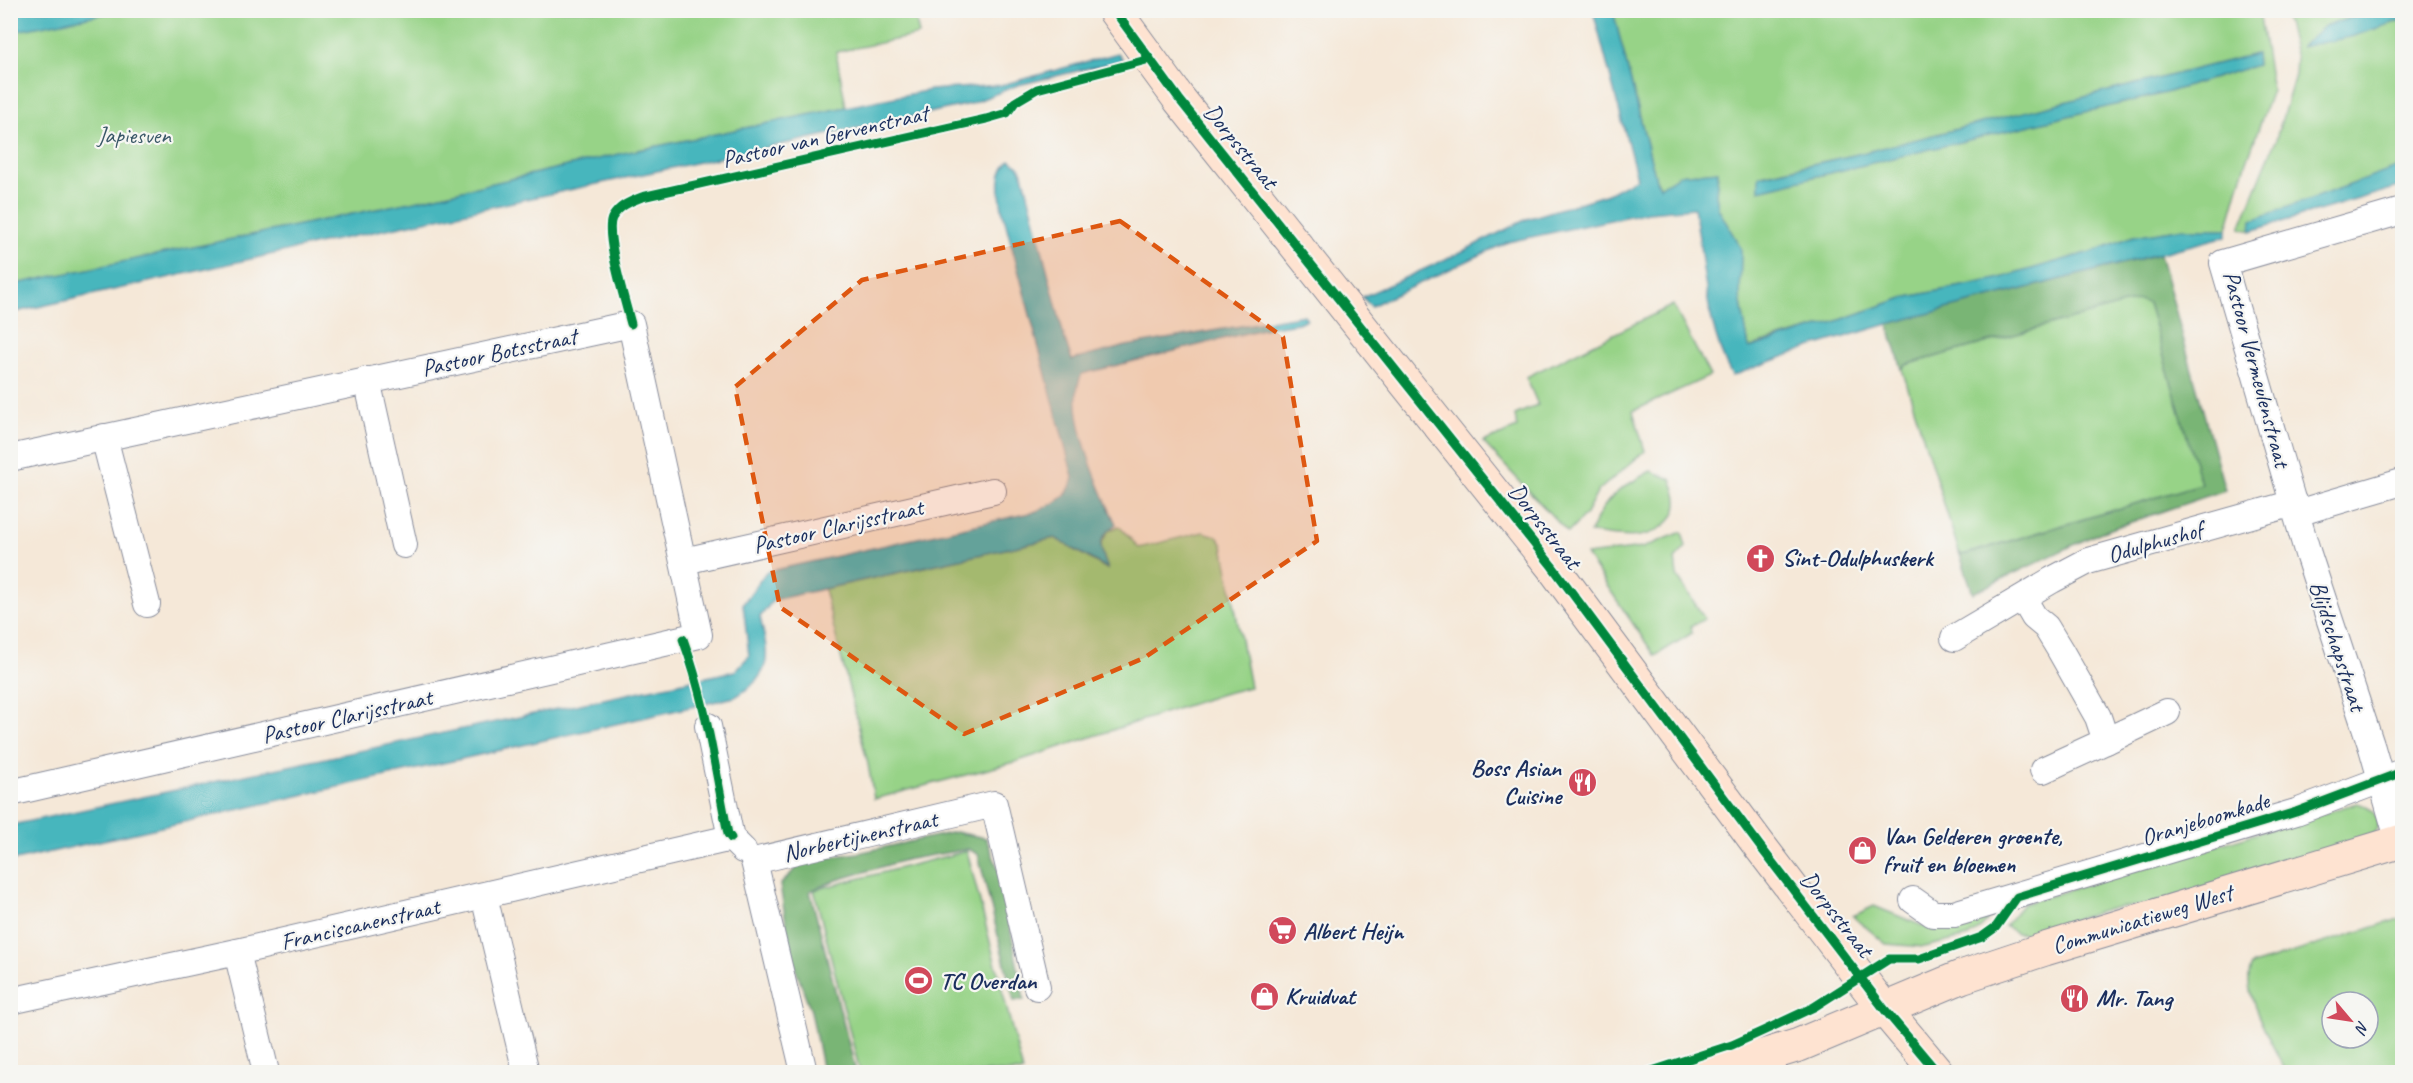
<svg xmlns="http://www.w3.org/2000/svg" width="2413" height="1083" font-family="Caveat,sans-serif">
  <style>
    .green { fill: #97d387; stroke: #598172; stroke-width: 1.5; fill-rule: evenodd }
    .forest { fill: #79b574; stroke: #4a7269; stroke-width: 1.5 }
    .water { fill: #47b6bd; stroke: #31728e; stroke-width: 1.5 }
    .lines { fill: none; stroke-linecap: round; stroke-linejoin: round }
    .street-casing { stroke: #888c9b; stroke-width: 28 }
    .secondary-casing { stroke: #888c9b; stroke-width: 35 }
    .street { stroke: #fff; stroke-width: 26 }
    .secondary { stroke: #fee3d1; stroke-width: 33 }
    .cycleway-casing { stroke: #f6f6f2; stroke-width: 13 }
    .cycleway { stroke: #00873e; stroke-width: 9 }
    .marked { fill: #de5710; fill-opacity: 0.2; stroke: #de5710; stroke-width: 4.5; stroke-dasharray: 12 8; stroke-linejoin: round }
    .labels { text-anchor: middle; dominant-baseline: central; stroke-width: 4.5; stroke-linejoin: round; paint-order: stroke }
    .park-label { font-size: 24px; fill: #3a5868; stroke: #f6f6f2 }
    .street-label { font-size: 24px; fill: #1b2f5e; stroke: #f6f6f2 }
    .poi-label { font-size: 24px; font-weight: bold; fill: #1b2f5e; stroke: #f6f6f2; text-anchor: start }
  </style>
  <rect width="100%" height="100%" fill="#f6f6f2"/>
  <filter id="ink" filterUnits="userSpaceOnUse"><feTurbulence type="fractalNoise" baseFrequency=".0167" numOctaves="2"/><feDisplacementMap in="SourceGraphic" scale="12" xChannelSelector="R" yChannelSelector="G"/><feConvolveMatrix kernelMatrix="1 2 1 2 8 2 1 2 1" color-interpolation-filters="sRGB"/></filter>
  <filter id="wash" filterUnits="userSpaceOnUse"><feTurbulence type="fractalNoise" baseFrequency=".008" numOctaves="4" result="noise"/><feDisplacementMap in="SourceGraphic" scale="24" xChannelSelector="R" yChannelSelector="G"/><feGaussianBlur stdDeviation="1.35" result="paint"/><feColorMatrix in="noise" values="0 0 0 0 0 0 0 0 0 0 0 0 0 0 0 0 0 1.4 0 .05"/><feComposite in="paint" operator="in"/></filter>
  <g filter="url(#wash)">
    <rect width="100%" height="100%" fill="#f5e8d8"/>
    <g class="green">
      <path d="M 118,10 L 914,10 L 919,35 L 836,52 L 846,107 L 624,153 L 420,200 L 11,285 L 10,32 Z"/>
      <path d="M 1613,11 L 2259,11 L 2272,90 L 2242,176 L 2227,229 L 2179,229 L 2134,236 L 2094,251 L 1997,279 L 1903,298 L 1826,325 L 1761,343 L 1749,348 L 1740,297 L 1741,249 L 1718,208 L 1716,194 L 1718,171 L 1679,175 L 1661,187 L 1656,180 ZM 2256,54 L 2257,65 L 2165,93 L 1759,190 L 1760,175 L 1854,155 Z"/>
      <path d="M 2284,11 L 2374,11 L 2325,26 L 2350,37 L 2402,20 L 2402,186 L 2295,216 L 2251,231 L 2240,228 L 2276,139 L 2295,75 L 2296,58 Z"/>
      <path d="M 2139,300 L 2148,303 L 2202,484 L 1962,555 L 1959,552 L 1902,369 L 1906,365 Z"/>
      <path d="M 1673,305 L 1710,376 L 1633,411 L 1645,451 L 1598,491 L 1586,514 L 1568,533 L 1483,442 L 1517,428 L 1515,415 L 1538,405 L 1526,377 Z"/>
      <path d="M 1651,471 L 1671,479 C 1677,494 1682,508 1669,521 C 1646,544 1620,536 1590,533 C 1604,498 1618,489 1651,471 Z"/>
      <path d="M 1119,526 L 1139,548 L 1203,532 L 1217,536 L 1223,545 L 1250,687 L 1222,694 L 1015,762 L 874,799 L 868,764 L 824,589 L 1055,538 L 1107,569 L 1100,546 L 1108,531 Z"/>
      <path d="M 1682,532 L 1686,547 L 1675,559 L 1677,576 L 1705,619 L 1691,626 L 1692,633 L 1655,656 L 1586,555 L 1642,548 Z"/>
      <path d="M 2357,803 C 2373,807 2382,817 2375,834 L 2149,905 L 2113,908 L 2028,934 L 2017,933 L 2005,926 L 2023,904 Z"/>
      <path d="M 967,851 L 1023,1072 L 860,1072 L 814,890 Z"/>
      <path d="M 1874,906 L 1935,931 L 1996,910 L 1982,927 L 1968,937 L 1924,947 L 1886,944 L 1853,916 Z"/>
      <path d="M 2402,918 L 2402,1072 L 2286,1072 C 2275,1048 2236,986 2253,965 ZM 2332,1002 L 2368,1002 L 2368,1038 L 2332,1038 Z"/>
    </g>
    <g class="forest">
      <path d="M 2160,254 L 2225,490 L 2099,533 L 1973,593 L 1959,552 L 1962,555 L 1967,554 L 2201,484 L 2148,303 L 2139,300 L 1906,365 L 1902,369 L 1888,324 Z"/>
      <path d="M 955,832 L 986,838 L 999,871 L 1024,999 L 1014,1001 L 978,854 L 968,849 L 905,860 L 837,880 L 810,891 L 856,1072 L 823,1072 L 811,1011 L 792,959 L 780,885 L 803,861 L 858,853 Z"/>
    </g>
    <g class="water">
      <path d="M 10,11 L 11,10 L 118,11 L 11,32 Z"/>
      <path d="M 1593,11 L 1613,11 L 1656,180 L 1660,187 L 1679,175 L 1718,171 L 1716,194 L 1718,208 L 1741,249 L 1740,297 L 1749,348 L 1826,325 L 1903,298 L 1997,279 L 2094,251 L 2134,236 L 2179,229 L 2227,229 L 2227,236 L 1888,324 L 1810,347 L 1732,376 C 1704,324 1705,263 1694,208 L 1648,212 L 1508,242 L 1371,306 L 1362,297 L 1449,258 L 1527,219 L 1608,194 L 1637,178 Z"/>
      <path d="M 2374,11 L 2402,11 L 2402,20 L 2350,37 L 2300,47 L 2325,26 Z"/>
      <path d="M 1118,53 L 1123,60 L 1018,85 L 970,104 L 322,243 L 11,313 L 11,285 L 420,200 L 624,153 L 846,107 L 930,90 L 1002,85 Z"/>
      <path d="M 2256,54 L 2257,65 L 2165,93 L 1759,190 L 1759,176 L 1854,155 Z"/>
      <path d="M 1010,160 L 1019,166 L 1024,178 L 1065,340 L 1072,360 L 1126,346 L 1304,315 L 1307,319 L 1298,323 L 1271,327 L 1082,374 C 1063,409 1100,490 1116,524 C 1095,539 1100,548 1108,569 L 1055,538 L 773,600 L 760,617 C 769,657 774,674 735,697 L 11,861 L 11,825 L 735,671 L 749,656 L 743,604 L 766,572 L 1034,512 C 1054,503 1069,500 1073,477 L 1002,209 C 1000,193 995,172 1010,160 Z"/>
      <path d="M 2402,166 L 2402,186 L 2251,231 L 2252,220 Z"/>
    </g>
  </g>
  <g filter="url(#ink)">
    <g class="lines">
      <defs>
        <g id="street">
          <path d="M 367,380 L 404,545"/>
          <path d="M 104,437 L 147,604"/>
          <path d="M 10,458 L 631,324 L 699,635 L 10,793"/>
          <path d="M 2297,513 L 2402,482"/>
          <path d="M 684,561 L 993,491"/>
          <path d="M 2023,598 L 2034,617 L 2046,627 L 2060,650 L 2098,717 L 2106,741 L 2043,770"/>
          <path d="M 1954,638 L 2052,580 L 2088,561 L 2294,503"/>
          <path d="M 708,726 L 731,838 L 743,850"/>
          <path d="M 2106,741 L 2167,712"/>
          <path d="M 2399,842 L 2372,748 L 2308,554 L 2223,263 L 2402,211"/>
          <path d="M 754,861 L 994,804 L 1037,987"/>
          <path d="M 754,861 L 804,1072"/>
          <path d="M 484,896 L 526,1072"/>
          <path d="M 1913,900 L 1933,914 L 1954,914 L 2296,812 L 2402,772"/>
          <path d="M 237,952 L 266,1072"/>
          <path d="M 10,1001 L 237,952 L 731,838"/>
        </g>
        <g id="secondary">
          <path d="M 1114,10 L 1179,99 L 1552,566 L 1759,845 L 1885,1010 L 1937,1072"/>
          <path d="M 1710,1072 L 1799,1045 L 1961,977 L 2045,949 L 2402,841"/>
        </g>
      </defs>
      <use href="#street" class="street-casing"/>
      <use href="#secondary" class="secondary-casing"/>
      <use href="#street" class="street"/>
      <use href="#secondary" class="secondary"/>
      <defs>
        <g id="cycleway">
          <path d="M 1114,10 L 1179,99 L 1552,566 L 1759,845 L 1885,1010 L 1937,1072"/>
          <path d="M 631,324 C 626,304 604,234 612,218 C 619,206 629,202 642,197 L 986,119 L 1007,113 L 1015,102 L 1037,89 L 1150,59"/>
          <path d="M 683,639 C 706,701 715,769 728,834 L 731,838"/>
          <path d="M 1649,1072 L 1732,1045 L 1763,1031 L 1814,1007 L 1889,959 L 1919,959 L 1982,937 L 1996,927 L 2017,897 L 2296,812 L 2402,772"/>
        </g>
      </defs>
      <use href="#cycleway" class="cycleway-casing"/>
      <use href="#cycleway" class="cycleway"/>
    </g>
  </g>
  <path class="marked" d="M 1120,221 L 1283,337 L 1317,541 L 1144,658 L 964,734 L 780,607 L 735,387 L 862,280 Z"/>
  <defs>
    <symbol id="church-disc" viewBox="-11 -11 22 22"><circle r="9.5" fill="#d1495b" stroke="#f6f6f2"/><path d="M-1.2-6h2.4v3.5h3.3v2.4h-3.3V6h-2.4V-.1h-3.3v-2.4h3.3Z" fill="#fff"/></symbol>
    <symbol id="restaurant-disc" viewBox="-11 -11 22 22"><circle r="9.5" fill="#d1495b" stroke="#f6f6f2"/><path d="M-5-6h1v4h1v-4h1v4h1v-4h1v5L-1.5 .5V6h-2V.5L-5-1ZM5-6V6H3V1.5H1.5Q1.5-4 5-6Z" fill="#fff"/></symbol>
    <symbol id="shop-disc" viewBox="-11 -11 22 22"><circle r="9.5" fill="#d1495b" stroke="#f6f6f2"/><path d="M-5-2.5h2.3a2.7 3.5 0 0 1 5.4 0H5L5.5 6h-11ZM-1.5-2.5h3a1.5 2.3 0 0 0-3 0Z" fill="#fff"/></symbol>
    <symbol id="supermarket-disc" viewBox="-11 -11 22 22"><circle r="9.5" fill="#d1495b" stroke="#f6f6f2"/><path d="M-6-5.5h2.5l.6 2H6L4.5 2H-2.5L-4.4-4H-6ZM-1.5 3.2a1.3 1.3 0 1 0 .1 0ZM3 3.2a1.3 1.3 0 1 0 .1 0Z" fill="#fff"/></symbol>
    <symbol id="stadium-disc" viewBox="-11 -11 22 22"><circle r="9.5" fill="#d1495b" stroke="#f6f6f2"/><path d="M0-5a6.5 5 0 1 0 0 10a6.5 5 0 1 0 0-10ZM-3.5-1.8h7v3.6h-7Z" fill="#fff"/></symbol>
  </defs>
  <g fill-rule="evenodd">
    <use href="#church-disc" x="1744" y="542" width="33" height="33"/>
    <use href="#restaurant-disc" x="1566" y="766" width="33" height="33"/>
    <use href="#shop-disc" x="1846" y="834" width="33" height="33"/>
    <use href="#supermarket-disc" x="1266" y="914" width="33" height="33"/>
    <use href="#stadium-disc" x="902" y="964" width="33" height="33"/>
    <use href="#shop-disc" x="1248" y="980" width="33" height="33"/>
    <use href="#restaurant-disc" x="2058" y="982" width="33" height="33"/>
  </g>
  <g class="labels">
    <g class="park-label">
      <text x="134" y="135">Japiesven</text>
    </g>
    <g class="street-label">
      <text transform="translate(825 136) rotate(-13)">Pastoor van Gervenstraat</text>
      <text transform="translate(1241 146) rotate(51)">Dorpsstraat</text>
      <text transform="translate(499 352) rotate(-12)">Pastoor Botsstraat</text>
      <text transform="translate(2257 369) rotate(75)">Pastoor Vermeulenstraat</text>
      <text transform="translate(838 526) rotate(-13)">Pastoor Clarijsstraat</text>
      <text transform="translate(1545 526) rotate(52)">Dorpsstraat</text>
      <text transform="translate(2155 542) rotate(-16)">Odulphushof</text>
      <text transform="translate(2338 646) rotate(72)">Blijdschapstraat</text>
      <text transform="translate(347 716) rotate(-13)">Pastoor Clarijsstraat</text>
      <text transform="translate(2205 819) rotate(-17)">Oranjeboomkade</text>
      <text transform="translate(860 836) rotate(-13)">Norbertijnenstraat</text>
      <text transform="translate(1837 914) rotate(52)">Dorpsstraat</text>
      <text transform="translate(2142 919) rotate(-17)">Communicatieweg West</text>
      <text transform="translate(360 924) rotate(-13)">Franciscanenstraat</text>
    </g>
    <g class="poi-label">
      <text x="1782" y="558">Sint-Odulphuskerk</text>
      <text x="1561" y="768" text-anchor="end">Boss Asian<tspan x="1561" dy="28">Cuisine</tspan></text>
      <text x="1883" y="836">Van Gelderen groente,<tspan x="1883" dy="28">fruit en bloemen</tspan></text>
      <text x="1303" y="931">Albert Heijn</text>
      <text x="940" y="981">TC Overdan</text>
      <text x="1285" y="996">Kruidvat</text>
      <text x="2096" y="998">Mr. Tang</text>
    </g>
  </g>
  <rect width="2413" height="1083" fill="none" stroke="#f6f6f2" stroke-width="36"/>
  <g transform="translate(2350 1020) rotate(119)"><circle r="28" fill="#f6f6f2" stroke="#9ea6b7" stroke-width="1.5"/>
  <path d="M0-4.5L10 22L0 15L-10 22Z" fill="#d1495b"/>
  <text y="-9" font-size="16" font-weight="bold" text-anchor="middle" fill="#1b2f5e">N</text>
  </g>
</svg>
